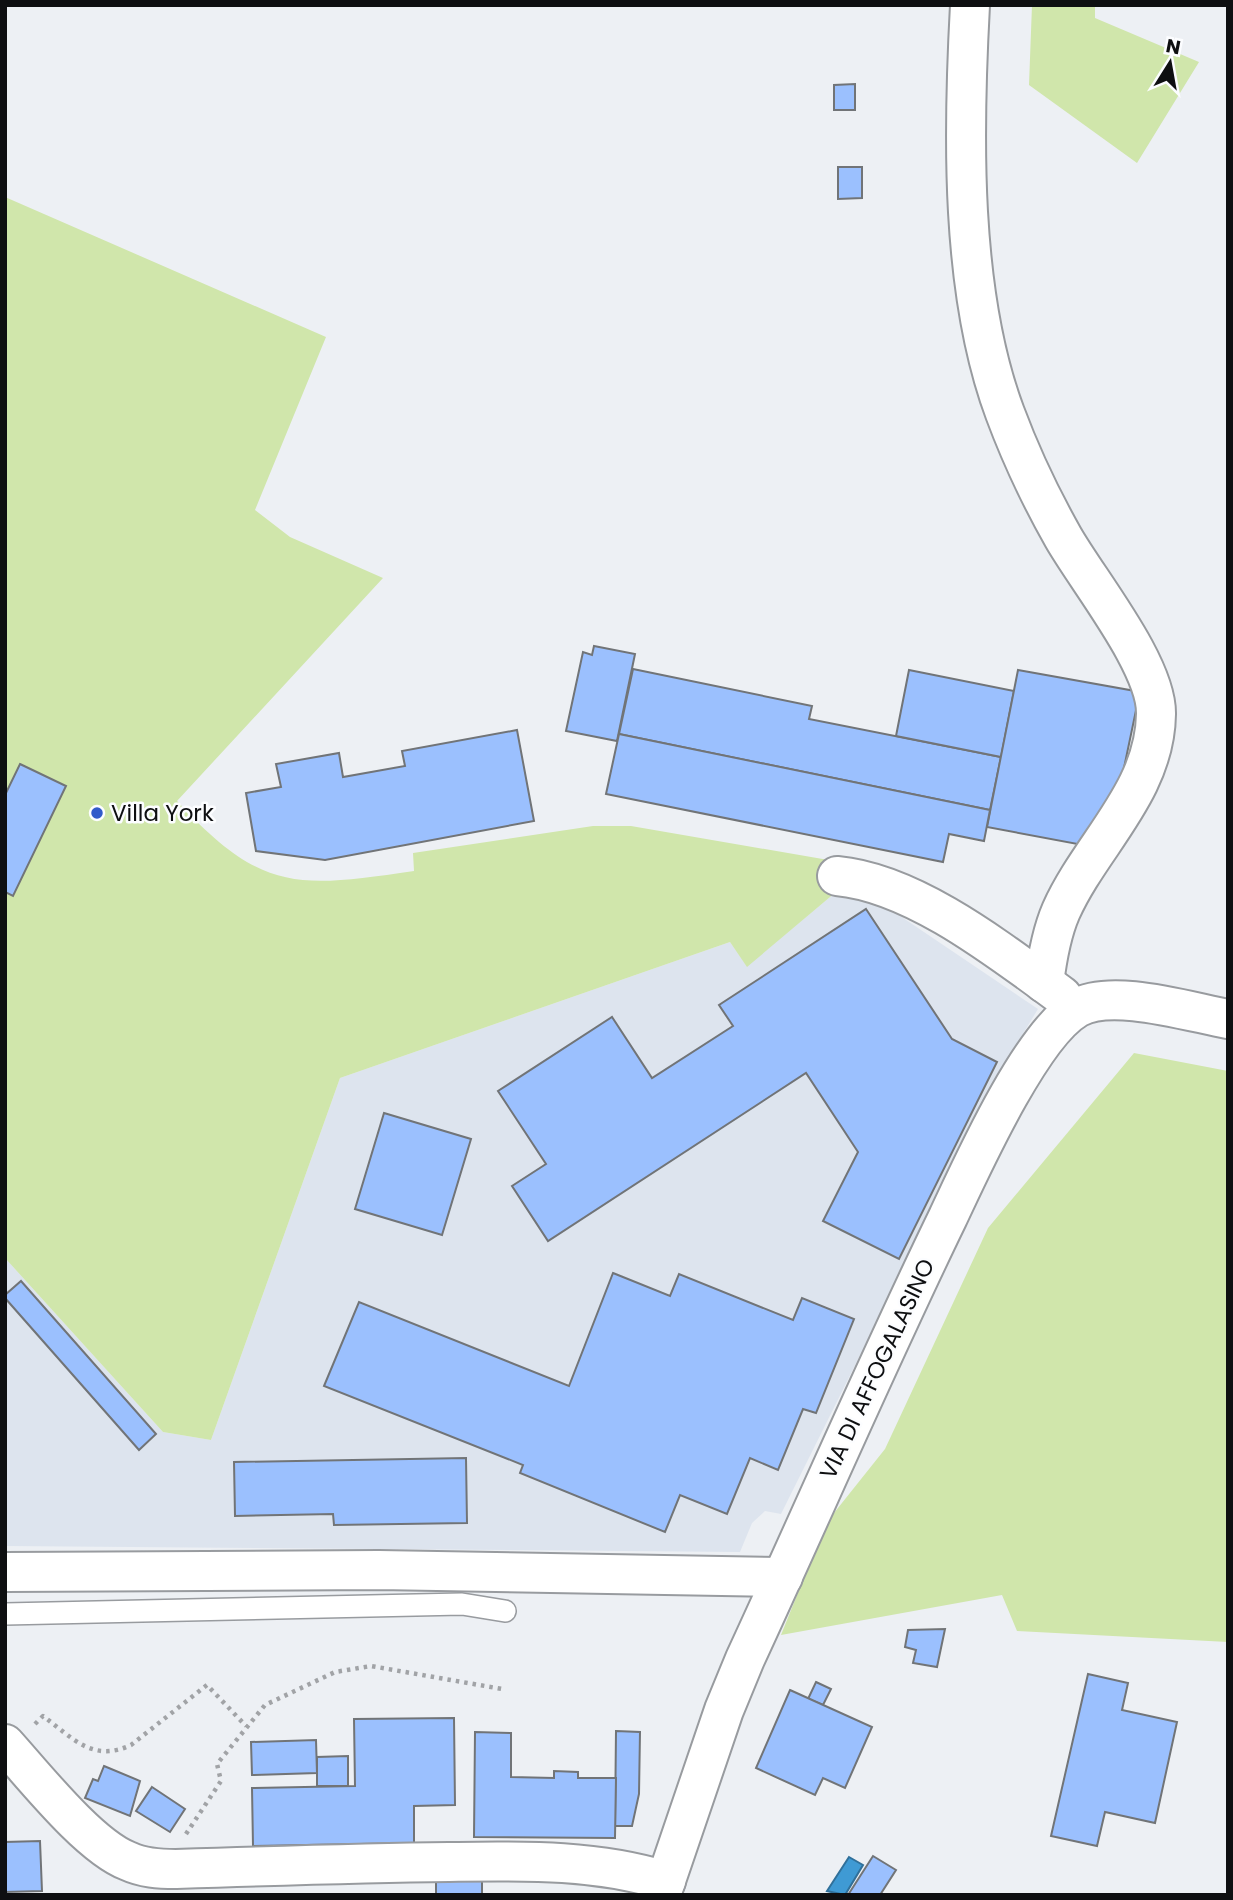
<svg xmlns="http://www.w3.org/2000/svg" width="1233" height="1900" font-family="Poppins,sans-serif">
  <style>
    .built { fill: #dde4ee }
    .green { fill: #d0e6ab }
    .water { fill: #3f9ad4; stroke: #30709a; stroke-width: 2 }
    .building { fill: #9bc0fe; stroke: #717477; stroke-width: 2 }
    .lines { fill: none; stroke-linecap: round; stroke-linejoin: round }
    .lane-casing { stroke: #989b9f; stroke-width: 24 }
    .street-casing { stroke: #989b9f; stroke-width: 42 }
    .path { stroke: #a1a3a6; stroke-width: 4.5; stroke-dasharray: 3.5 5; stroke-linecap: butt }
    .lane { stroke: #fff; stroke-width: 21 }
    .street { stroke: #fff; stroke-width: 38 }
    .poi-dot { fill: #315aca; stroke: #fcfdff; stroke-width: 2.5 }
    .labels { text-anchor: middle; dominant-baseline: central; stroke-width: 5; stroke-linejoin: round; paint-order: stroke }
    .poi-label { font-size: 23px; fill: #0e0f11; stroke: #fcfdff; text-anchor: start }
    .street-label { font-size: 23px; fill: #0e0f11; stroke: #fcfdff }
  </style>
  <rect width="100%" height="100%" fill="#edf0f4"/>
  <path class="built" d="M 836,892 L 878,901 L 1038,1009 L 1007,1060 L 781,1514 L 765,1511 L 752,1523 L 740,1552 L 5,1546 L 5,1258 L 163,1432 L 211,1440 L 340,1078 L 730,942 L 747,966 Z"/>
  <g class="green">
    <path d="M 1032,5 L 1095,5 L 1095,18 L 1199,62 L 1137,163 L 1029,85 Z"/>
    <path d="M 5,197 L 326,337 L 255,510 L 290,537 L 383,578 L 177,801 C 262,893 297,888 414,871 L 413,853 L 593,826 L 631,826 L 840,862 L 836,892 L 747,967 L 730,942 L 340,1078 L 211,1440 L 163,1432 L 5,1258 Z"/>
    <path d="M 1134,1053 L 1228,1071 L 1228,1642 L 1017,1631 L 1002,1595 L 781,1635 L 826,1523 L 885,1449 L 988,1228 Z"/>
  </g>
  <path class="water" d="M 849,1857 L 863,1865 L 845,1895 L 827,1891 Z"/>
  <g class="building">
    <path d="M 855,84 L 855,110 L 834,110 L 834,85 Z"/>
    <path d="M 838,167 L 862,167 L 862,198 L 838,199 Z"/>
    <path d="M 594,646 L 635,654 L 617,741 L 566,731 L 583,652 L 592,655 Z"/>
    <path d="M 633,669 L 812,706 L 809,719 L 1001,757 L 990,810 L 619,734 Z"/>
    <path d="M 909,670 L 1014,691 L 1001,757 L 896,736 Z"/>
    <path d="M 1018,670 L 1135,691 L 1139,696 L 1115,811 L 1088,846 L 987,827 Z"/>
    <path d="M 517,730 L 534,821 L 325,860 L 256,851 L 246,793 L 281,787 L 276,764 L 339,753 L 343,777 L 405,766 L 402,751 Z"/>
    <path d="M 619,734 L 990,810 L 984,841 L 949,834 L 943,862 L 606,794 Z"/>
    <path d="M 20,764 L 66,786 L 13,896 L 5,892 L 5,795 Z"/>
    <path d="M 866,909 L 952,1039 L 997,1062 L 899,1259 L 823,1221 L 858,1152 L 806,1073 L 548,1241 L 512,1186 L 546,1164 L 498,1091 L 612,1017 L 652,1078 L 733,1026 L 719,1005 Z"/>
    <path d="M 384,1113 L 471,1139 L 442,1235 L 355,1209 Z"/>
    <path d="M 613,1273 L 670,1296 L 679,1274 L 793,1320 L 802,1298 L 854,1319 L 816,1413 L 803,1409 L 778,1470 L 750,1458 L 727,1514 L 680,1495 L 665,1532 L 520,1473 L 523,1465 L 324,1386 L 359,1302 L 569,1386 Z"/>
    <path d="M 21,1281 L 156,1434 L 139,1450 L 5,1298 L 5,1295 Z"/>
    <path d="M 466,1458 L 467,1523 L 334,1525 L 333,1514 L 235,1516 L 234,1462 Z"/>
    <path d="M 945,1629 L 937,1667 L 913,1663 L 916,1650 L 905,1647 L 908,1630 Z"/>
    <path d="M 1088,1674 L 1128,1683 L 1122,1710 L 1177,1722 L 1155,1823 L 1105,1812 L 1097,1846 L 1051,1836 Z"/>
    <path d="M 816,1682 L 831,1689 L 823,1705 L 808,1699 Z"/>
    <path d="M 790,1690 L 872,1727 L 845,1788 L 823,1778 L 815,1795 L 756,1768 Z"/>
    <path d="M 454,1718 L 455,1805 L 414,1806 L 414,1843 L 253,1846 L 252,1788 L 355,1786 L 354,1719 Z"/>
    <path d="M 616,1731 L 640,1732 L 639,1794 L 632,1826 L 615,1826 Z"/>
    <path d="M 475,1732 L 511,1733 L 511,1777 L 554,1778 L 554,1771 L 578,1772 L 578,1778 L 616,1778 L 615,1838 L 474,1837 Z"/>
    <path d="M 316,1740 L 317,1773 L 252,1775 L 251,1742 Z"/>
    <path d="M 348,1756 L 348,1786 L 317,1786 L 317,1757 Z"/>
    <path d="M 104,1766 L 140,1781 L 130,1816 L 85,1798 L 93,1779 L 98,1781 Z"/>
    <path d="M 152,1787 L 185,1809 L 170,1832 L 136,1811 Z"/>
    <path d="M 40,1841 L 42,1891 L 5,1892 L 5,1842 Z"/>
    <path d="M 873,1856 L 896,1870 L 880,1895 L 848,1895 Z"/>
    <path d="M 482,1872 L 482,1895 L 436,1895 L 436,1873 Z"/>
  </g>
  <g class="lines">
    <defs>
      <path id="lane" d="M 5,1614 L 462,1604 L 505,1611"/>
      <g id="street">
        <path d="M 970,5 C 963,133 960,293 1005,413 C 1021,456 1041,498 1063,537 C 1088,581 1157,665 1156,714 C 1155,792 1091,844 1061,911 C 1051,934 1047,959 1044,983"/>
        <path d="M 837,876 C 914,883 999,950 1062,996"/>
        <path d="M 5,1572 L 379,1570 L 783,1577"/>
        <path d="M 5,1744 C 34,1776 89,1846 128,1861 C 143,1868 159,1869 176,1869 C 267,1866 358,1863 449,1862 C 523,1861 595,1859 666,1881"/>
        <path d="M 661,1895 L 724,1710 L 745,1659 C 813,1512 877,1363 948,1217 C 972,1166 1031,1035 1077,1008 C 1112,988 1189,1012 1228,1019"/>
      </g>
    </defs>
    <use href="#lane" class="lane-casing"/>
    <use href="#street" class="street-casing"/>
    <g class="path">
      <path d="M 35,1724 L 43,1716 C 73,1738 92,1763 131,1745 L 207,1685 L 246,1726"/>
      <path d="M 186,1834 L 221,1781 L 217,1764 L 265,1705 L 335,1672 L 371,1666 L 502,1689"/>
    </g>
    <use href="#lane" class="lane"/>
    <use href="#street" class="street"/>
  </g>
  <circle class="poi-dot" cx="97" cy="813" r="7"/>
  <g class="labels">
    <g class="poi-label">
      <text x="111" y="813">Villa York</text>
    </g>
    <g class="street-label">
      <text transform="translate(877 1369) rotate(-65)">VIA DI AFFOGALASINO</text>
    </g>
  </g>
  <rect width="1233" height="1900" fill="none" stroke="#0e0f11" stroke-width="14"/>
  <g transform="translate(1170 63) rotate(11)" stroke="#fcfdff" stroke-width="5" paint-order="stroke">
  <path d="M0-5L12 26L0 18L-12 26Z" fill="#0e0f11"/>
  <text y="-10" font-size="19" font-weight="bold" text-anchor="middle" fill="#0e0f11">N</text>
  </g>
</svg>
